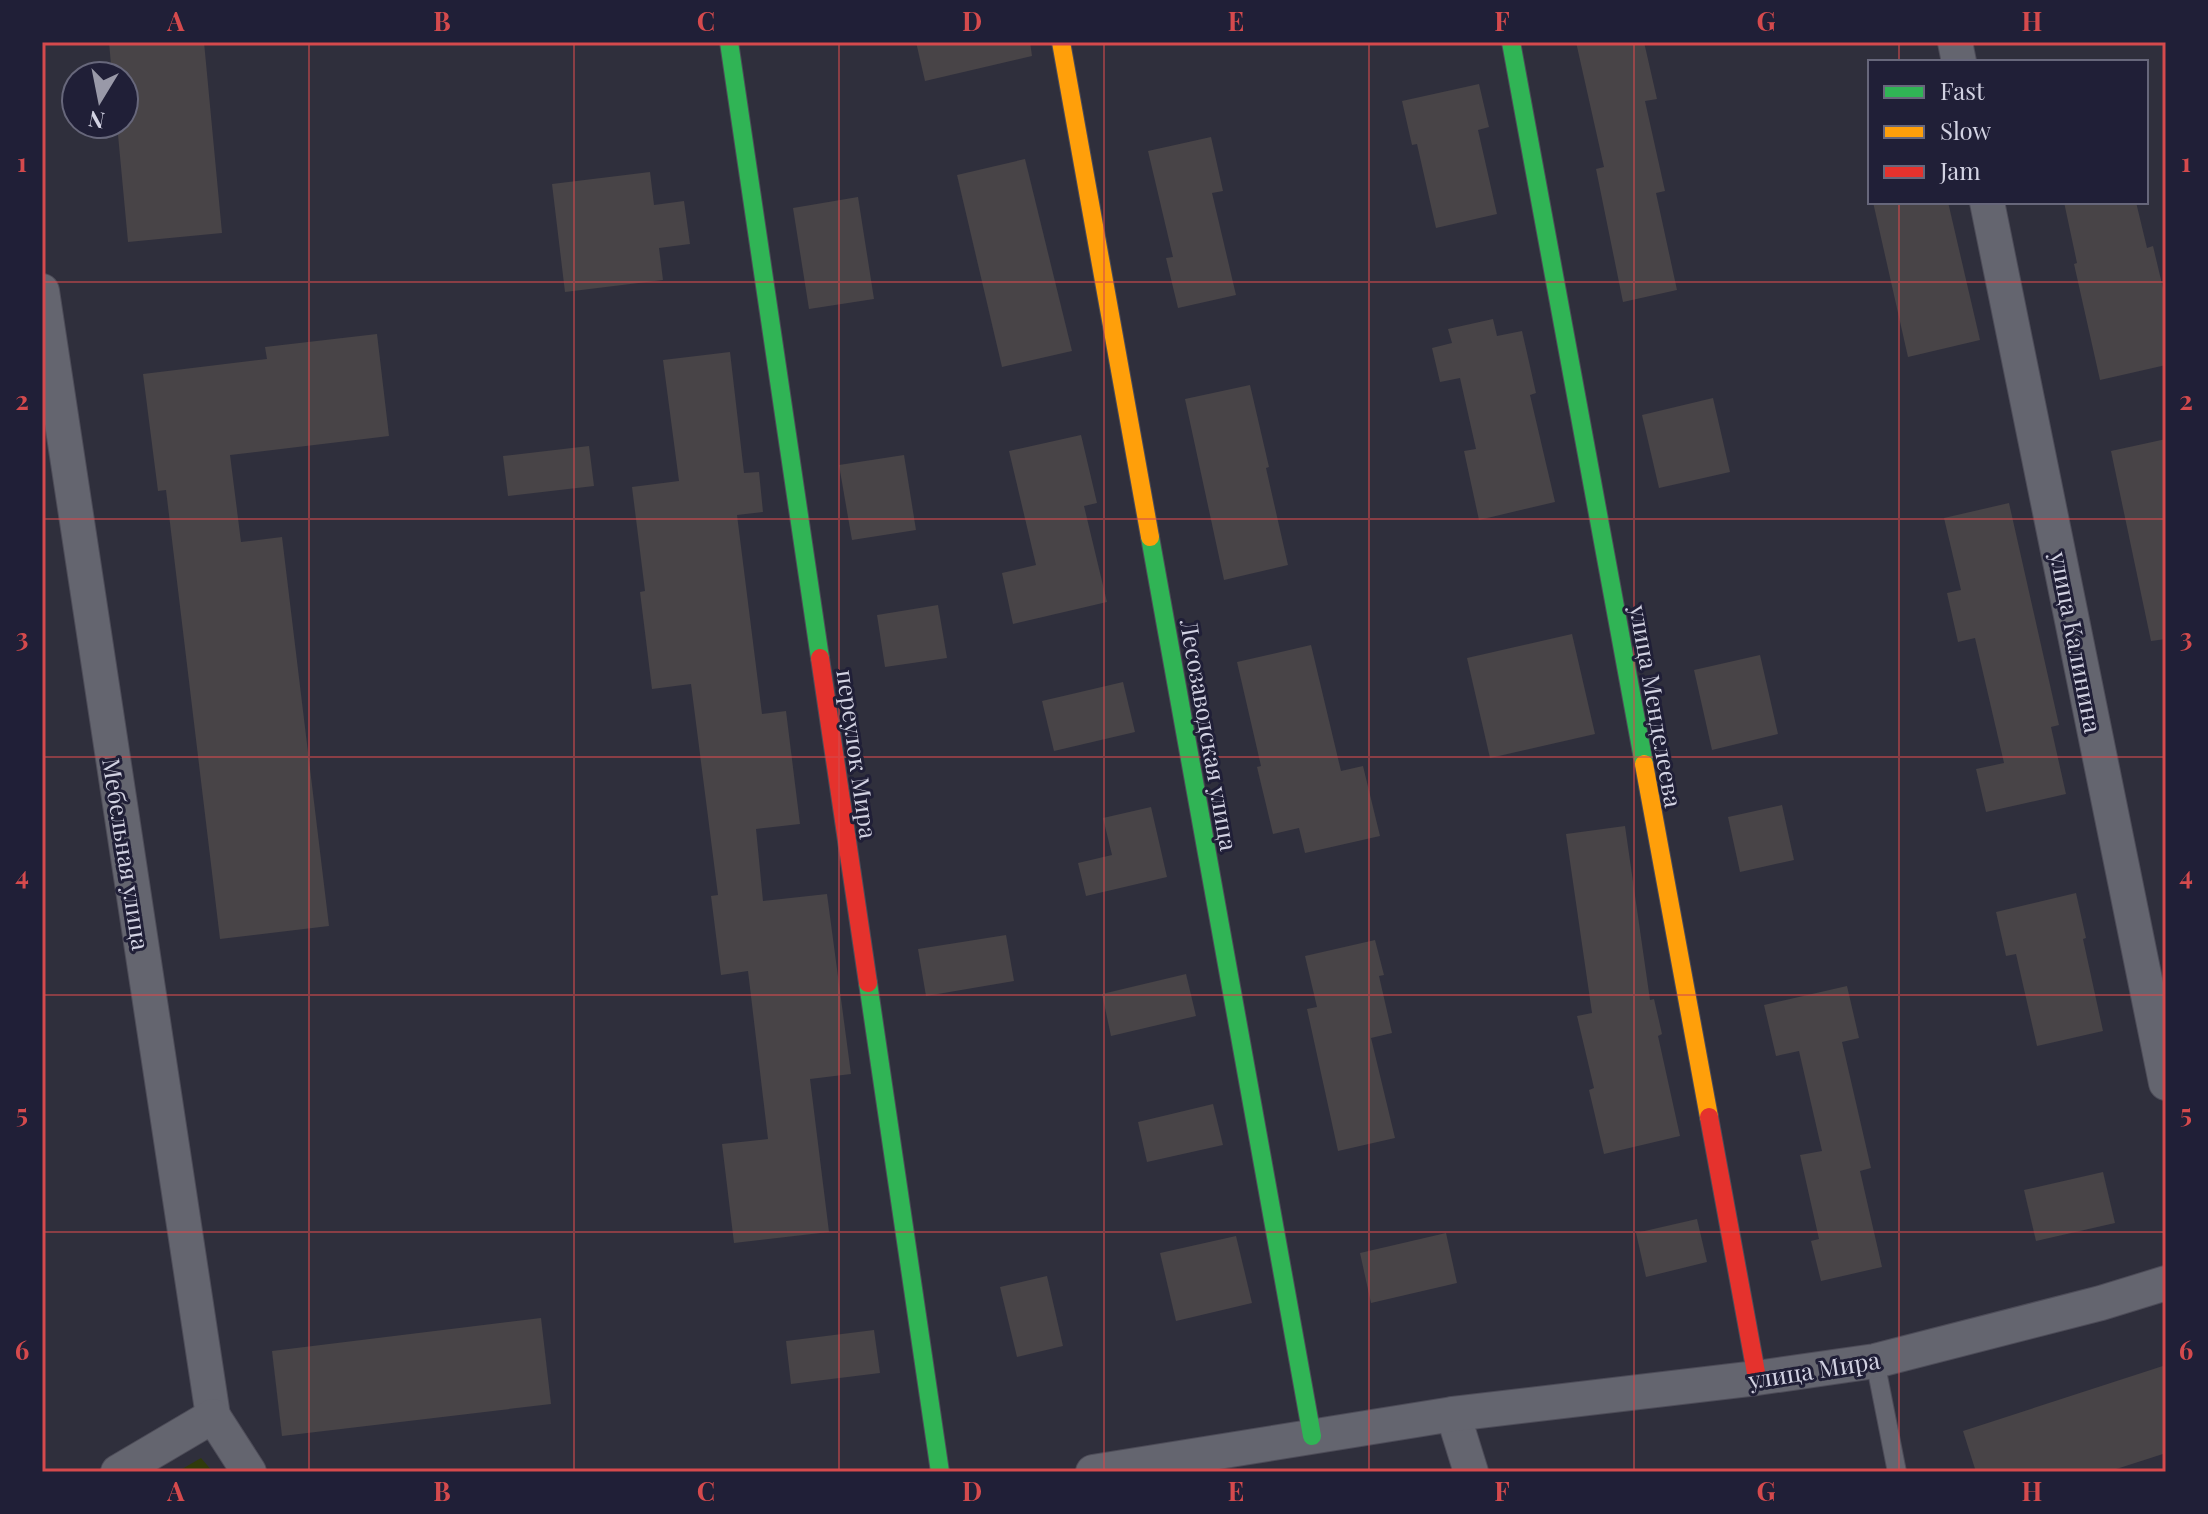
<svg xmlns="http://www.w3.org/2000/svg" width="2208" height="1514" font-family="'Playfair Display',serif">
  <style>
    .green { fill: #303b0c }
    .building { fill: #484447 }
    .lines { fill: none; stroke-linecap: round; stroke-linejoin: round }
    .lane-casing { stroke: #4d4c58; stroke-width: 20 }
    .street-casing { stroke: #4d4c58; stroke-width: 36 }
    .fast-casing { stroke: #4d4c58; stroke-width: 20 }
    .slow-casing { stroke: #4d4c58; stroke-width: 20 }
    .jam-casing { stroke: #4d4c58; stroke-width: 20 }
    .lane { stroke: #64656f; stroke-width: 18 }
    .street { stroke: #64656f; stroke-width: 34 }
    .fast { stroke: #30b455; stroke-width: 18 }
    .slow { stroke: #ff9f0a; stroke-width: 18 }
    .jam { stroke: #e5322d; stroke-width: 18 }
    .grid { fill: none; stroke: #d54a4d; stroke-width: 2; stroke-opacity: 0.55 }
    .labels { text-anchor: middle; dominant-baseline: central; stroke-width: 6; stroke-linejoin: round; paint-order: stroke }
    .street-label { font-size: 24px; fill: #d2d2e2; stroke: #201f37 }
    .neatline { fill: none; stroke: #d54a4d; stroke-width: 3 }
    .grid-label { font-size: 26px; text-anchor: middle; font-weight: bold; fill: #d54a4d }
  </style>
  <rect width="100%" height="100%" fill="#2f2f3c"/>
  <path class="green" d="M 201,1458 L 213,1472 L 177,1472 Z"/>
  <g class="building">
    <path d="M 109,42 L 204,42 L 222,233 L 128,242 L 117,124 L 124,124 L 124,76 L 112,76 Z"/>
    <path d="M 916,42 L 1030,42 L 1032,56 L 925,81 Z"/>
    <path d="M 1576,42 L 1644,42 L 1657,99 L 1645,101 L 1665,191 L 1656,193 L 1677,290 L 1623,302 L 1596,169 L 1604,167 Z"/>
    <path d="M 1479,84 L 1489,127 L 1478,130 L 1497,214 L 1436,228 L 1417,144 L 1412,145 L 1402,101 Z"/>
    <path d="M 1211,137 L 1223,191 L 1212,193 L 1236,295 L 1178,308 L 1166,258 L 1173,257 L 1148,151 Z"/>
    <path d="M 1025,159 L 1072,351 L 1002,367 L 957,175 Z"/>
    <path d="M 650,172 L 654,205 L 684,201 L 690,244 L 659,248 L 663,280 L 565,292 L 552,184 Z"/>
    <path d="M 858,197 L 874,299 L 809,309 L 793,208 Z"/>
    <path d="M 1873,202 L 1948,202 L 1980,340 L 1908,357 Z"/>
    <path d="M 2064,202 L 2136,202 L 2147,248 L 2153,246 L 2166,301 L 2166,365 L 2100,380 L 2074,264 L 2077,263 Z"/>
    <path d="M 1493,319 L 1497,336 L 1522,331 L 1536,393 L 1530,395 L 1555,502 L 1479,520 L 1464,451 L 1476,449 L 1460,378 L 1440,382 L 1432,348 L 1452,343 L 1448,329 Z"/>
    <path d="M 377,334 L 389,436 L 230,455 L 241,542 L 282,537 L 329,926 L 220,939 L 166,490 L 158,491 L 143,374 L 267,359 L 265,347 Z"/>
    <path d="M 730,352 L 744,473 L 759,472 L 763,512 L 737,515 L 762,714 L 786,711 L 800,824 L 756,829 L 763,901 L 827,894 L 851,1074 L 810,1079 L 829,1232 L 734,1243 L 722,1144 L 768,1139 L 748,971 L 721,975 L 711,896 L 718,895 L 691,684 L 652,689 L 640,592 L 645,591 L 632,487 L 679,481 L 663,360 Z"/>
    <path d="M 1250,385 L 1269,467 L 1266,468 L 1288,565 L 1224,580 L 1185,399 Z"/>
    <path d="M 1713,398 L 1730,472 L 1659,488 L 1642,415 Z"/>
    <path d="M 1081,435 L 1097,503 L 1084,506 L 1107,602 L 1013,624 L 1002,573 L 1036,565 L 1009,451 Z"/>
    <path d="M 2166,439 L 2166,639 L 2151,641 L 2111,451 Z"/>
    <path d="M 589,446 L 594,486 L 508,496 L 503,456 Z"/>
    <path d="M 904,455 L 916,530 L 852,540 L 839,465 Z"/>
    <path d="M 2009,503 L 2059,725 L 2051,727 L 2066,794 L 1986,812 L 1976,769 L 2004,763 L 1975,638 L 1958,642 L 1947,593 L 1961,590 L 1944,518 Z"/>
    <path d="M 938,605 L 947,658 L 885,667 L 877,615 Z"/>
    <path d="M 1572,634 L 1595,734 L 1490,758 L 1467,658 Z"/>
    <path d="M 1311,645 L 1341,771 L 1363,766 L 1380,836 L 1305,853 L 1299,828 L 1273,834 L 1257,767 L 1261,766 L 1237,662 Z"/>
    <path d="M 1760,655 L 1778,734 L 1712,750 L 1694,670 Z"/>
    <path d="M 1123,682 L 1135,732 L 1054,751 L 1042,701 Z"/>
    <path d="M 1782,805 L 1794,860 L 1740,872 L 1728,817 Z"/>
    <path d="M 1151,807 L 1167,877 L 1086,896 L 1078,863 L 1112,855 L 1103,818 Z"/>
    <path d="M 1625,826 L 1650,1000 L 1654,999 L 1662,1034 L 1658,1036 L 1680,1136 L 1604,1154 L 1589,1090 L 1594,1088 L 1577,1016 L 1592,1013 L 1566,834 Z"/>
    <path d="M 2076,893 L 2086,938 L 2083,939 L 2103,1031 L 2037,1046 L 2016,954 L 2006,956 L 1996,912 Z"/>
    <path d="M 1006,935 L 1014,981 L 926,996 L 918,949 Z"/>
    <path d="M 1375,940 L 1384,975 L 1379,976 L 1392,1033 L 1371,1038 L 1395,1138 L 1338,1151 L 1307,1009 L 1317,1007 L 1305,956 Z"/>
    <path d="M 1186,974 L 1196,1016 L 1111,1036 L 1102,994 Z"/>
    <path d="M 1847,986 L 1859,1038 L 1842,1042 L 1871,1168 L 1860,1171 L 1882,1267 L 1821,1281 L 1811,1241 L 1819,1239 L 1800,1155 L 1822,1151 L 1799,1051 L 1776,1056 L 1764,1005 Z"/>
    <path d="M 1213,1104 L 1223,1145 L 1147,1162 L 1138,1122 Z"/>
    <path d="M 2103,1172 L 2115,1223 L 2036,1241 L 2024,1190 Z"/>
    <path d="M 1697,1219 L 1707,1262 L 1646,1277 L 1636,1233 Z"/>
    <path d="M 1446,1233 L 1457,1283 L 1371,1303 L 1360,1253 Z"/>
    <path d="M 1236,1236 L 1252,1303 L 1176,1321 L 1160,1253 Z"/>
    <path d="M 1047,1276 L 1063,1346 L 1017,1357 L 1000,1287 Z"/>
    <path d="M 541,1318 L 551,1404 L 282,1436 L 272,1351 Z"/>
    <path d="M 874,1330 L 880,1373 L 791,1384 L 786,1341 Z"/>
    <path d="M 2166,1365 L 2166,1453 L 2107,1472 L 1976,1472 L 1963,1431 Z"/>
  </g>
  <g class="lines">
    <defs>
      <path id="lane" d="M 1875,1361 L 1897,1472"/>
      <g id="street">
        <path d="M 1955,42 L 1959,62"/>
        <path d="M 1987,202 L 2166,1083"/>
        <path d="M 42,291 L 213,1416"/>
        <path d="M 1453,1414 L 1471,1472"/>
        <path d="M 118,1472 L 213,1416 L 249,1472"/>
        <path d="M 1093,1472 L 1453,1414 L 1757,1378 L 1875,1361 L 2101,1303 L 2166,1283"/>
      </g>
      <g id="fast">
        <path d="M 729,42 L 820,658"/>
        <path d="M 1511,42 L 1644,764"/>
        <path d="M 1150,537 L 1312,1436"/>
        <path d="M 868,983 L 940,1472"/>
      </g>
      <g id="slow">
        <path d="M 1061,42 L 1150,537"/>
        <path d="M 1644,764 L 1709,1117"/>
      </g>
      <g id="jam">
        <path d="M 820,658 L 868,983"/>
        <path d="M 1709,1117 L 1757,1378"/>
      </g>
    </defs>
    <use href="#lane" class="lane-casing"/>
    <use href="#street" class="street-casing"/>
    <use href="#fast" class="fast-casing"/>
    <use href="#slow" class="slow-casing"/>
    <use href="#jam" class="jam-casing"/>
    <use href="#lane" class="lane"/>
    <use href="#street" class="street"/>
    <use href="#fast" class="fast"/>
    <use href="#slow" class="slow"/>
    <use href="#jam" class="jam"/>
  </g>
  <path class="grid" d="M 309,42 L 309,1472M 574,42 L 574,1472M 839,42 L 839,1472M 1104,42 L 1104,1472M 1369,42 L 1369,1472M 1634,42 L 1634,1472M 1899,42 L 1899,62M 1899,202 L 1899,1472M 42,282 L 2166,282M 42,519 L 2166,519M 42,757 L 2166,757M 42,995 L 2166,995M 42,1232 L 2166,1232"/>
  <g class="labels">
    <g class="street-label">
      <text transform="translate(2077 642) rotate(79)">улица Калинина</text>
      <text transform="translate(1657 706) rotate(80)">улица Менделеева</text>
      <text transform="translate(1210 735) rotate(80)">Лесозаводская улица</text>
      <text transform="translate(858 754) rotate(82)">переулок Мира</text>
      <text transform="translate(127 854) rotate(81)">Мебельная улица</text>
      <text transform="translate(1814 1369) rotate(-9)">улица Мира</text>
    </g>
  </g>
  <rect width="2208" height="1514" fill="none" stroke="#201f37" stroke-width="88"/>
  <rect x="1868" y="60" width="280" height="144" fill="#201f37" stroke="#67677b" stroke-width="2"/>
  <rect x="1884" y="86" width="40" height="12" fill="#30b455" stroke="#67677b" stroke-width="2"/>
  <text x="1940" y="100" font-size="24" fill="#d2d2e2">Fast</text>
  <rect x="1884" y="126" width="40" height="12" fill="#ff9f0a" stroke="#67677b" stroke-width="2"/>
  <text x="1940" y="140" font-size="24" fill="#d2d2e2">Slow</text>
  <rect x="1884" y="166" width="40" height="12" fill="#e5322d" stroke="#67677b" stroke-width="2"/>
  <text x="1940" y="180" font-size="24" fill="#d2d2e2">Jam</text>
  <g transform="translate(100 100) rotate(190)"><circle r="38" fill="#201f37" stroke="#67677b" stroke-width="2"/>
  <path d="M0-6L14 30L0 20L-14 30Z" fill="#9999a8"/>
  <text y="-12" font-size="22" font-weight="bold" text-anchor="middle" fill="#d2d2e2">N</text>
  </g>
  <rect x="44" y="44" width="2120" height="1426" class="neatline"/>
  <g class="grid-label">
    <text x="176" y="31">A</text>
    <text x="442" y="31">B</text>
    <text x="706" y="31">C</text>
    <text x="972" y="31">D</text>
    <text x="1236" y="31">E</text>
    <text x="1502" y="31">F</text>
    <text x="1766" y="31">G</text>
    <text x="2032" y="31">H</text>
    <text x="22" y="172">1</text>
    <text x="2186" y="172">1</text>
    <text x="22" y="410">2</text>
    <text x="2186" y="410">2</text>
    <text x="22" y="647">3</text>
    <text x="2186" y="647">3</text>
    <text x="22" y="885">4</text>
    <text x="2186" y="885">4</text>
    <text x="22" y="1123">5</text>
    <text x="2186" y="1123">5</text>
    <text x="22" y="1360">6</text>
    <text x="2186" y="1360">6</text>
    <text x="176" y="1501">A</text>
    <text x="442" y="1501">B</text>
    <text x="706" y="1501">C</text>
    <text x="972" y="1501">D</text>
    <text x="1236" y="1501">E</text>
    <text x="1502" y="1501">F</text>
    <text x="1766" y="1501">G</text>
    <text x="2032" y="1501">H</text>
  </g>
</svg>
